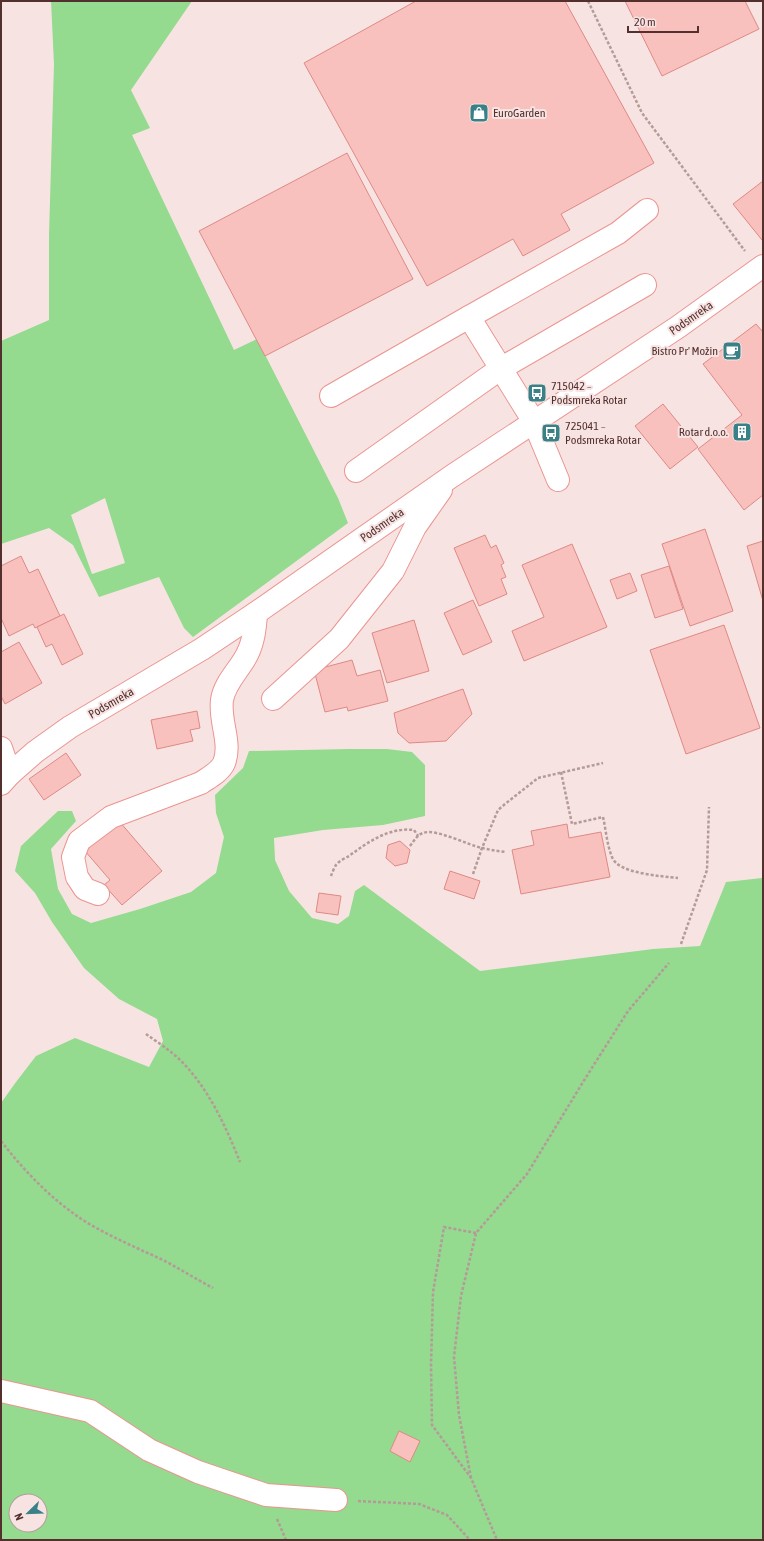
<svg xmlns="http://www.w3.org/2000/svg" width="764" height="1541" font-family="'Asap Condensed',sans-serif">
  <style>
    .green { fill: #94da8f; fill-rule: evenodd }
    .building { fill: #f8c1bd; stroke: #df8985 }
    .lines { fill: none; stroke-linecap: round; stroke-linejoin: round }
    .minor-casing { stroke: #eb9490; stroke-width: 24 }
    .path { stroke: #b49a98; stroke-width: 2.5; stroke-dasharray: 3 2; stroke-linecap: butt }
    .minor { stroke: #fff; stroke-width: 22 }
    .labels { text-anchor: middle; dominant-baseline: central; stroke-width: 4; stroke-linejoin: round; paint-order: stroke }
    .poi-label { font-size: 12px; fill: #532f2e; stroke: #f7e4e2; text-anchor: start }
    .street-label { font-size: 12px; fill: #532f2e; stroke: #f7e4e2 }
  </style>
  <rect width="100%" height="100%" fill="#f7e4e2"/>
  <g class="green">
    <path d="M 51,1 L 192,1 L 131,90 L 150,128 L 132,135 L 234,350 L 257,339 L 338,498 L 348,523 L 193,637 L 184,628 L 159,577 L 99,597 L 73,545 L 49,528 L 1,544 L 1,341 L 49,320 L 49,235 L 54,64 ZM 105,498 L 125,563 L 92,574 L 71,515 Z"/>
    <path d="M 349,749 L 387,749 L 412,752 L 425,765 L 425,816 L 383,825 L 323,830 L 274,838 L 275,860 L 289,891 L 312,918 L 338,924 L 349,916 L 355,891 L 364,885 L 480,971 L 653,949 L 700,946 L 726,882 L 762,878 L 763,875 L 763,1540 L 1,1540 L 1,1103 L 16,1082 L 36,1056 L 75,1038 L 149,1067 L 163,1041 L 157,1019 L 119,999 L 84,968 L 52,922 L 35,893 L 15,871 L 21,846 L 58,811 L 72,811 L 76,821 L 51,849 L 58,889 L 72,914 L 91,923 L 140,909 L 191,892 L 216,873 L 224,837 L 216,813 L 215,795 L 243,768 L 249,751 ZM 16,1501 L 40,1501 L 40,1525 L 16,1525 Z"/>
  </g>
  <g class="building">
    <path d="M 416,1 L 565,1 L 654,163 L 561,214 L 570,230 L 523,256 L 513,239 L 427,286 L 304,63 Z"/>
    <path d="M 625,1 L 745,1 L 759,29 L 662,76 Z"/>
    <path d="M 347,153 L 413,279 L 265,356 L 199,231 Z"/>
    <path d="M 763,181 L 763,239 L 762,240 L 733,204 Z"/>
    <path d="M 756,324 L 763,332 L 763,495 L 744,510 L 698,449 L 742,415 L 703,364 Z"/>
    <path d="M 663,404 L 698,447 L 670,469 L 635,426 Z"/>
    <path d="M 705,529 L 733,611 L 690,626 L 662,544 Z"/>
    <path d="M 485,535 L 491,548 L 496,545 L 504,563 L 501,565 L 506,577 L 501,579 L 507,594 L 479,606 L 454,548 Z"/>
    <path d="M 763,541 L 763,601 L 747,546 Z"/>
    <path d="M 572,544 L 607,627 L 524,661 L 512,631 L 544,617 L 522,565 Z"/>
    <path d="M 21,556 L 29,573 L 38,569 L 60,616 L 35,628 L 33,624 L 9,636 L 1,618 L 1,566 Z"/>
    <path d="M 669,566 L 683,609 L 655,618 L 641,575 Z"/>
    <path d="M 630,573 L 637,591 L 617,599 L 610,580 Z"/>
    <path d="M 473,600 L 492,642 L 463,655 L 444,613 Z"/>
    <path d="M 64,614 L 83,654 L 62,665 L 52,644 L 46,647 L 37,627 Z"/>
    <path d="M 414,620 L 429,671 L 387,683 L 372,633 Z"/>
    <path d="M 724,625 L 760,728 L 686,754 L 650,650 Z"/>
    <path d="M 19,642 L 42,683 L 5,704 L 1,696 L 1,652 Z"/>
    <path d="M 352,660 L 357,676 L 380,670 L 388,701 L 348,711 L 347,707 L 325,712 L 314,670 Z"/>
    <path d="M 463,689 L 472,714 L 446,741 L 409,743 L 398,733 L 394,713 Z"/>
    <path d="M 197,711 L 200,728 L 190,730 L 193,741 L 157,749 L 151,720 Z"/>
    <path d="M 66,753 L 81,775 L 44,800 L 29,779 Z"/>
    <path d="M 119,821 L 162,871 L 122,905 L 104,885 L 110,880 L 85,851 Z"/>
    <path d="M 567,824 L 569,838 L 601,832 L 610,877 L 521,894 L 512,850 L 534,845 L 531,831 Z"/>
    <path d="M 400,841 L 410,850 L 407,863 L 395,866 L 386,858 L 388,845 Z"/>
    <path d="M 450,871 L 480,881 L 474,899 L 444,889 Z"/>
    <path d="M 319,893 L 341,896 L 338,915 L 316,912 Z"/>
    <path d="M 399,1431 L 420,1441 L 410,1462 L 390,1451 Z"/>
  </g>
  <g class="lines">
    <defs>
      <g id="minor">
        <path d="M 331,396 L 469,317"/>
        <path d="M 356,471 L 500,369 L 645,285"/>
        <path d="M 558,480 L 534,422 L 469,317 L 618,233 L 647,210"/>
        <path d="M 273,699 L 339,639 L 393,571 L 415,527 L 441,490"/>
        <path d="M 1,748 L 10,774"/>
        <path d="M 1,784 L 10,774 L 35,752 L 70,727 L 202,649 L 256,613 L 452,476 L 678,327 L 763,266"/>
        <path d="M 98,894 L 85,889 L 77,877 L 73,857 L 79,841 L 111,817 L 201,783 C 208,778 220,772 224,763 C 232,743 219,721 222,700 C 224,685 236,673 244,660 C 253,646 255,630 256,613"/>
        <path d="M 1,1391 L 90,1411 L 149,1450 L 198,1472 L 266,1495 L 336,1500"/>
      </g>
    </defs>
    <use href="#minor" class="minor-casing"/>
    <g class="path">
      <path d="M 588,1 L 642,113 L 745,251"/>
      <path d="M 561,772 L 572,824 L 603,817 C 606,830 607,845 612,857 C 618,874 662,876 678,878"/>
      <path d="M 410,846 C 414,841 417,835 423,833 C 435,828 468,845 482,848 C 490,850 498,851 506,852"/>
      <path d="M 473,874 L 482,848 L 498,810 L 505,804 L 538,778 L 603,763"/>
      <path d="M 331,876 C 332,873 334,868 336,865 C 339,861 345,858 349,856 C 368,842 389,827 414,830 L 418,836"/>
      <path d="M 681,944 L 707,870 L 709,807"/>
      <path d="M 146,1034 C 157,1042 170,1050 180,1060 C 208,1087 226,1127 240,1162"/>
      <path d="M 1,1141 C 25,1172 53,1201 86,1222 C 111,1237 137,1248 163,1260 C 180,1269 196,1279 213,1288"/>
      <path d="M 476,1233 L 444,1227 L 433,1292 L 431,1365 L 432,1425 L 471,1478 L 497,1540"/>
      <path d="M 471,1478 L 459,1415 L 454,1357 L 461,1296 L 476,1233 L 527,1174 L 583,1082 L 628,1011 L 669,963"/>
      <path d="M 358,1501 L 419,1504 L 447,1515 L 470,1540"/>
      <path d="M 277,1519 L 286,1540"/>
    </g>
    <use href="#minor" class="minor"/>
  </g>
  <defs>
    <symbol id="shop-square" viewBox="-11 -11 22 22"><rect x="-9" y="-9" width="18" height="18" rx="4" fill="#398187" stroke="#f7e4e2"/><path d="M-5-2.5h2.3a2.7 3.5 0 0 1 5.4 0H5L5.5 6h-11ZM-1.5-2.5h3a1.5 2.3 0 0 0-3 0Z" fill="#fff"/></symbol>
    <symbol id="cafe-square" viewBox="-11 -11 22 22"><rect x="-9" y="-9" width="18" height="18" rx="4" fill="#398187" stroke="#f7e4e2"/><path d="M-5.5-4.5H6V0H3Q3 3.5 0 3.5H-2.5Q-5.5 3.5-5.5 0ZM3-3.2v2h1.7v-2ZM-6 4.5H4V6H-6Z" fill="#fff"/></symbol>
    <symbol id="bus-square" viewBox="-11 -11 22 22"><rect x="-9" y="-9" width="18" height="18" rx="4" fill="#398187" stroke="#f7e4e2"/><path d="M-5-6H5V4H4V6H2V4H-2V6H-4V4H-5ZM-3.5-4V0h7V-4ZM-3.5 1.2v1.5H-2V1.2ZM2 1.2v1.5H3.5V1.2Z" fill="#fff"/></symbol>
    <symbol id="building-square" viewBox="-11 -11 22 22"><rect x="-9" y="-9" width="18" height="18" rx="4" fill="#398187" stroke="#f7e4e2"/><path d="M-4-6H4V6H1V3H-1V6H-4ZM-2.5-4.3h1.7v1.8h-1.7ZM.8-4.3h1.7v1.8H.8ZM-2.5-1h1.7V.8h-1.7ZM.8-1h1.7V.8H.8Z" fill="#fff"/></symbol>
  </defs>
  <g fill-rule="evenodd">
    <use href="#shop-square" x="468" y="102" width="22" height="22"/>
    <use href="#cafe-square" x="721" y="340" width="22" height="22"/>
    <use href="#bus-square" x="526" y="382" width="22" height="22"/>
    <use href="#building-square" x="731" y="421" width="22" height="22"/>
    <use href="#bus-square" x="540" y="422" width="22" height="22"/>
  </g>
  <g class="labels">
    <g class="poi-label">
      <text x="493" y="113">EuroGarden</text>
      <text x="718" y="351" text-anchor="end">Bistro Pr' Možin</text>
      <text x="551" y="386">715042 ~<tspan x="551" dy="14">Podsmreka Rotar</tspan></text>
      <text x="565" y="426">725041 ~<tspan x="565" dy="14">Podsmreka Rotar</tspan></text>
      <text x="728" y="432" text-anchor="end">Rotar d.o.o.</text>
    </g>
    <g class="street-label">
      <text transform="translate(691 318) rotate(-35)">Podsmreka</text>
      <text transform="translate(382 525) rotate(-35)">Podsmreka</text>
      <text transform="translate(111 703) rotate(-30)">Podsmreka</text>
    </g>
  </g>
  <rect width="764" height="1541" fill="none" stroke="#532f2e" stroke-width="4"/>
  <g transform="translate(28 1513) rotate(247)"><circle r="19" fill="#f7e4e2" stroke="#b59c9a"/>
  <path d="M0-3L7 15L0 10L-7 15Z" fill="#398187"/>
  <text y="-6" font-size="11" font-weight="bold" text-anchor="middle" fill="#532f2e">N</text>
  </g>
  <path d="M628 26v6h70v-6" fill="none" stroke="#532f2e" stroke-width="2"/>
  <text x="634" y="26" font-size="12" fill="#532f2e" stroke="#f7e4e2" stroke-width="3" paint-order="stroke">20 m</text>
</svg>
